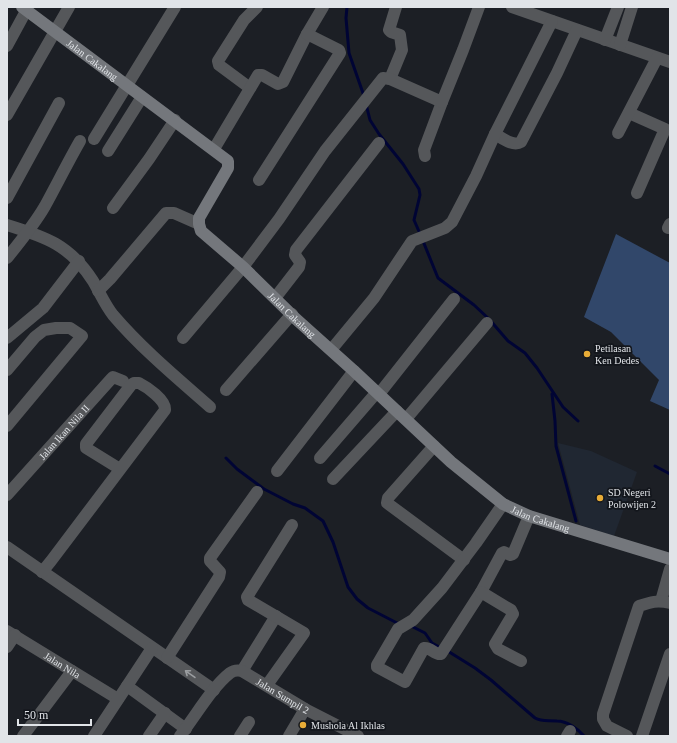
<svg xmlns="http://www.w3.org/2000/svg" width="677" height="743" font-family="Georgia,serif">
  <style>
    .built { fill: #202732 }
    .green { fill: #31476a }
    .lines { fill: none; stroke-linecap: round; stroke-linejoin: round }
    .stream { stroke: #000434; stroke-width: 3 }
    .street { stroke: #55575a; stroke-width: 12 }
    .secondary { stroke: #74777c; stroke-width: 12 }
    .oneway { stroke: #9b9ea1 }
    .poi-dot { fill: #e8ac37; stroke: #13161c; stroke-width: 1.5 }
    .labels { text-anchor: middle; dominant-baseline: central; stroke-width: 3.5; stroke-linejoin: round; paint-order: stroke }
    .street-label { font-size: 10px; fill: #e1e4e8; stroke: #13161c }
    .poi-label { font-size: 10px; fill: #e1e4e8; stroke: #13161c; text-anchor: start }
  </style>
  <rect width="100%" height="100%" fill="#1c1f25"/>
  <path class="built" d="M 558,443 L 591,451 L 637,472 L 614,536 L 580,525 Z"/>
  <path class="green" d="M 616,234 L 670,263 L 670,410 L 650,401 L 659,380 L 611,332 L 584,317 Z"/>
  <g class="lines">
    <g class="stream">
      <path d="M 347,7 L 346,18 L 349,53 L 364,96"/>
      <path d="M 366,104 L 370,120 L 379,134 L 403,164 L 419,189 L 420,195 L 414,220 L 421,236"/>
      <path d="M 423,241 L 438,278 L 474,305 L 489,319 L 508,341 L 525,353 L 537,368 L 563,407 L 578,421"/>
      <path d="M 552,394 L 555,421 L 556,446 L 576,521"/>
      <path d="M 226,458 L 237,469 L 264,489 L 293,504 L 305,508 L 323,521 L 333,542 L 348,587 L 357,599 L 368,608 L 399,624"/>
      <path d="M 655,466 L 670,474"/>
      <path d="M 411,626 L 425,633 L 432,643 L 441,648"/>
      <path d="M 446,650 L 475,668 L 491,680 L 535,718 C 542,722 548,720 557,721 C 567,721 578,729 584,736"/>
    </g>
    <g class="street">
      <path d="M 512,7 L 670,62"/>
      <path d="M 605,40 L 618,7"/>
      <path d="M 620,45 L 632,7"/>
      <path d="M 7,46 L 26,11"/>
      <path d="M 390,79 L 402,50 L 400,35 L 391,32 L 389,30 L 396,7"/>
      <path d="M 250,88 L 219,65 L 218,61 L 244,20 L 257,7"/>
      <path d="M 629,113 L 665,129 L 637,193"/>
      <path d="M 7,115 L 69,7"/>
      <path d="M 618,133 L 657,58"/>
      <path d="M 495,134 C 502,138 513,147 521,142 L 557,73 L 577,30"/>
      <path d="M 94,139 L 175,7"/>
      <path d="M 214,149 L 258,75 L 262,75 L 278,84 L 283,82 L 307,34 L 323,7"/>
      <path d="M 108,151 L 142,97"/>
      <path d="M 425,156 L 424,150 L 442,102"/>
      <path d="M 259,180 L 340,53 L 339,50 L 307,34"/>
      <path d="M 7,198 L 59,103"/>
      <path d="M 113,208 L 149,159 L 175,120"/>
      <path d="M 7,225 C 46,237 70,245 93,281 C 100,293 105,305 113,315 C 142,349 177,378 210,407"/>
      <path d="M 668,228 L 670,224"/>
      <path d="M 7,258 C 20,242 34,225 45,206 C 57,184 68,162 80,141"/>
      <path d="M 98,291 L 110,279 L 166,213 L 174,213 L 199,224"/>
      <path d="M 275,298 L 299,267 L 300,262 L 295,255 L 296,250 L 379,143"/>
      <path d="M 7,338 L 43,308 L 79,261"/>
      <path d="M 183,338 L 243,267 L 279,219 L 325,151 L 383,78 L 390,79 L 442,102 L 463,50 L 479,7"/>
      <path d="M 331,350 L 374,298 L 412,241 L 445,228 L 452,222 L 476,176 L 495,134 L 552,21"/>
      <path d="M 7,370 L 35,337 L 44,330 L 56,328 L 70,328 L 82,336 L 7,426"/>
      <path d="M 226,390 L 292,314"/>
      <path d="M 379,394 L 454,299"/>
      <path d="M 406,419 L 487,323"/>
      <path d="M 434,446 L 388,498 L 387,503 L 464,560"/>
      <path d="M 320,458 L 377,392"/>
      <path d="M 277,471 L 354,371"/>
      <path d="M 333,479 L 397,411"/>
      <path id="s1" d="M 7,495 L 111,379 L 113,377 L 123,381"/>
      <path d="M 503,504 L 476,543 L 442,588 L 413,620 L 398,629 L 377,665 L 377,667 L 405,682 L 424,648 C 431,647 434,655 441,654 L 481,592 L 502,553 L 504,552 L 510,555 L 513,554 L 529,516"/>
      <path d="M 7,547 L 214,690"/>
      <path d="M 42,572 L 51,561 L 165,410 C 166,400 147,387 139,383 L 134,383 L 131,385 L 86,444 L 86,448 L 120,469"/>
      <path d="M 481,592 L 511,610 L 513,614 L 495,644 L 498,649 L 521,661"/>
      <path d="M 661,601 L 670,569"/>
      <path id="s2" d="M 7,631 L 118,699"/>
      <path d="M 7,647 L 15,635"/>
      <path d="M 167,658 L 219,577 L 220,572 L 210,561 L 210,558 L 257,492"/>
      <path d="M 242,671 L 276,616"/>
      <path d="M 267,685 L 304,633 L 248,600 L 247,597 L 292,525"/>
      <path d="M 127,686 L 186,729"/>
      <path d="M 23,736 L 72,671"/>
      <path d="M 94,736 L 152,648"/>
      <path d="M 149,736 L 165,713"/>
      <path id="s3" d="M 180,736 C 195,717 212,687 230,673 C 234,670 238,670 242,671 L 305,709 L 358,736"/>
      <path d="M 240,736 L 249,722"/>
      <path d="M 289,736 L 305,709"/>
      <path d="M 567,736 L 570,731"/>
      <path d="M 627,736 L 607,726 L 603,719 L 603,714 L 639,606 C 651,602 657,600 670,603"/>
      <path d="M 642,736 L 670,654"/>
    </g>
    <path class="secondary" id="s4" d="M 22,7 L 228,161 L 228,168 L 199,218 L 199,224 L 201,231 L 243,267 L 296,319 L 354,371 L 451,462 L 503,504 L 529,516 L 670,559"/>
  </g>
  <defs><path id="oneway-shaft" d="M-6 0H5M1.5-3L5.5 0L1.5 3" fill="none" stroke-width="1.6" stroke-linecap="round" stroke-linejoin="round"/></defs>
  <use class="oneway" href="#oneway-shaft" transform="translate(190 674) rotate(-145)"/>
  <g class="poi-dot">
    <circle cx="587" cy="354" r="4"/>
    <circle cx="600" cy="498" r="4"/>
    <circle cx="303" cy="725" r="4"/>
  </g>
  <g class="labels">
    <g class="street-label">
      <text stroke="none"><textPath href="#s4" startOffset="88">Jalan Cakalang</textPath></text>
      <text stroke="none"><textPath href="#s4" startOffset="459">Jalan Cakalang</textPath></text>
      <text stroke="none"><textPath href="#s1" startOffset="85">Jalan Ikan Nila II</textPath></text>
      <text stroke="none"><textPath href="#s4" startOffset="783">Jalan Cakalang</textPath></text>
      <text stroke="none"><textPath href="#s2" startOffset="65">Jalan Nila</textPath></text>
      <text stroke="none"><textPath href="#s3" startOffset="141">Jalan Sumpil 2</textPath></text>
    </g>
    <g class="poi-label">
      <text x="595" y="348">Petilasan<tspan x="595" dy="12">Ken Dedes</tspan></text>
      <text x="608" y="492">SD Negeri<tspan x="608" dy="12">Polowijen 2</tspan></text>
      <text x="311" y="725">Mushola Al Ikhlas</text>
    </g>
  </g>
  <rect width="677" height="743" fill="none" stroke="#e1e4e8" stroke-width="16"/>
  <path d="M18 719v6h73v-6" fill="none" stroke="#e1e4e8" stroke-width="2"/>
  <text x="24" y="719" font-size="12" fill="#e1e4e8" stroke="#13161c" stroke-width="3" paint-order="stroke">50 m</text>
</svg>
